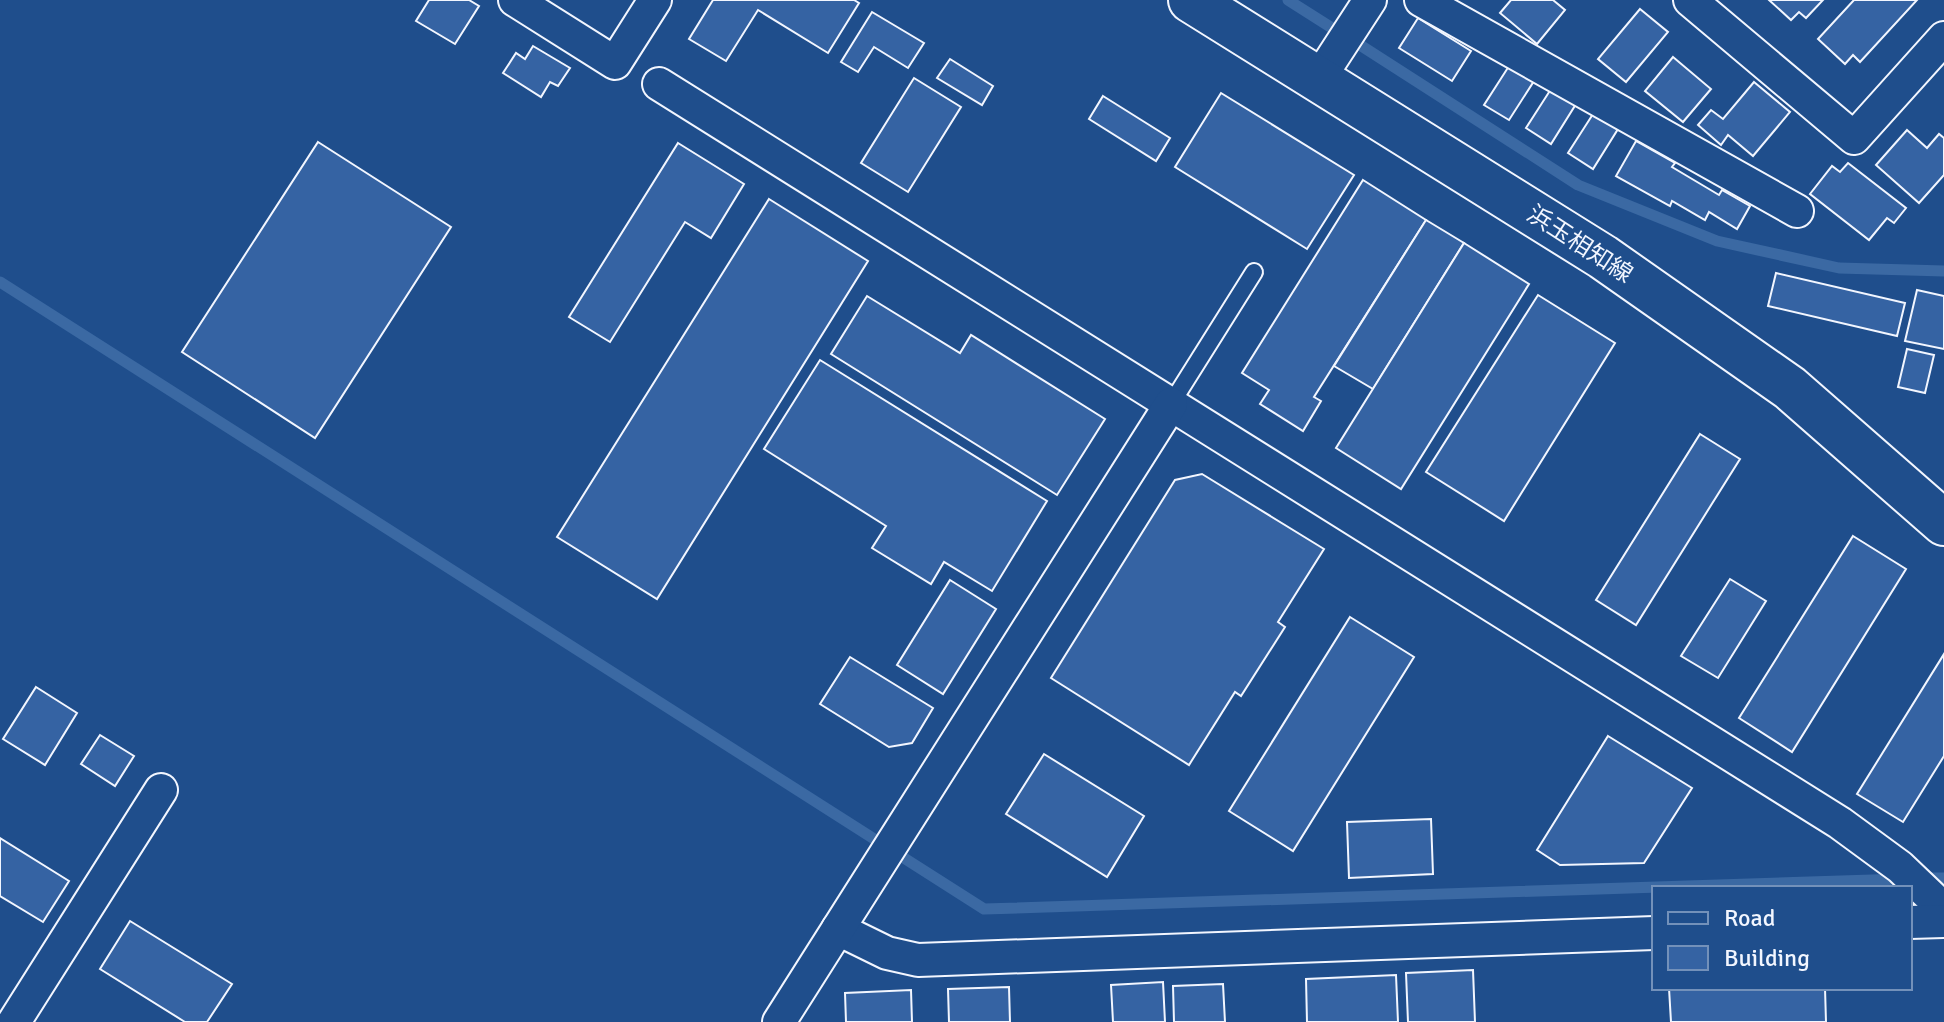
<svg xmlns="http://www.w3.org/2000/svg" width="1944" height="1022" font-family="Signika,'Noto Sans JP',sans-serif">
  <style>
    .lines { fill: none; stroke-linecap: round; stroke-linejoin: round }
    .stream { stroke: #3b69a3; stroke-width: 11 }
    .building { fill: #3563a3; stroke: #f2f6ff; stroke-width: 2 }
    .service-casing { stroke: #f2f6ff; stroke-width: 20 }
    .minor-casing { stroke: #f2f6ff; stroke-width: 36 }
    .primary-casing { stroke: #f2f6ff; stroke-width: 48 }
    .service { stroke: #1f4e8c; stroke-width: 16 }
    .minor { stroke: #1f4e8c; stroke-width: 32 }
    .primary { stroke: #1f4e8c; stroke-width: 44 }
    .labels { text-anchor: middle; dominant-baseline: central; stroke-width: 6; stroke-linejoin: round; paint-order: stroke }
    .street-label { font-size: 24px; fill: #f2f6ff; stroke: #1f4e8c }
  </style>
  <rect width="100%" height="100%" fill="#1f4e8c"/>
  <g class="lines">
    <g class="stream">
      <path d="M 1288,0 L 1332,28"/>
      <path d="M 1360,45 L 1578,185 L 1717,241 L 1839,268 L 1944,271"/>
      <path d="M 0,282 L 984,909 L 1903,879"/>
      <path d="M 1921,878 L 1944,878"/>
    </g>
  </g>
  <g class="building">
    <path d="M 429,0 L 469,0 L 479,6 L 455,44 L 416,21 Z"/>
    <path d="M 713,0 L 854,0 L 859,3 L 828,53 L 758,10 L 726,61 L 689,39 Z"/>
    <path d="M 1511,0 L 1553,0 L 1565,10 L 1537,44 L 1500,13 Z"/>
    <path d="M 1769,0 L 1823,0 L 1806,18 L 1799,12 L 1791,20 Z"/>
    <path d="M 1854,0 L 1917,0 L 1860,62 L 1853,55 L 1845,64 L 1818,39 Z"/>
    <path d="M 1640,9 L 1668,32 L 1626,82 L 1598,59 Z"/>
    <path d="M 872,12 L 924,43 L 908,68 L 874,47 L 858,72 L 841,62 Z"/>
    <path d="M 1418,18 L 1471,51 L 1452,81 L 1399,48 Z"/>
    <path d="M 533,46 L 570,68 L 558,86 L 550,82 L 541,97 L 503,73 L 516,53 L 525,59 Z"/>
    <path d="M 1673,57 L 1711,89 L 1683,122 L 1645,91 Z"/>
    <path d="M 950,59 L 993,86 L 982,105 L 937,78 Z"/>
    <path d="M 1509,66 L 1534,81 L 1509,120 L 1484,105 Z"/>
    <path d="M 914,78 L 961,107 L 908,192 L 861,163 Z"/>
    <path d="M 1754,82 L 1790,112 L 1753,156 L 1728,135 L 1721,145 L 1698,125 L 1711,110 L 1723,119 Z"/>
    <path d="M 1551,89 L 1576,104 L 1551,144 L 1526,128 Z"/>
    <path d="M 1221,93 L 1354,175 L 1307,249 L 1175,167 Z"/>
    <path d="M 1103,96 L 1170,138 L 1156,161 L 1089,119 Z"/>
    <path d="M 1593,114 L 1618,129 L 1593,169 L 1568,153 Z"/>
    <path d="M 1907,130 L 1927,148 L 1939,134 L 1944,138 L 1944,175 L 1919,203 L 1876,165 Z"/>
    <path d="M 1636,141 L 1675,163 L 1672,167 L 1719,195 L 1722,190 L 1750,206 L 1737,229 L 1709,212 L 1705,220 L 1672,201 L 1670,206 L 1616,176 Z"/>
    <path d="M 318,142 L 451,227 L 315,438 L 182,352 Z"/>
    <path d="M 678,143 L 744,184 L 711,238 L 685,222 L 610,342 L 569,317 Z"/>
    <path d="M 1848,163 L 1906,208 L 1894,223 L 1887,218 L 1869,240 L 1810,194 L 1832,166 L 1840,172 Z"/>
    <path d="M 1363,180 L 1426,220 L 1314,397 L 1321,401 L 1303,431 L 1260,404 L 1269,390 L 1242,373 Z"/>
    <path d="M 769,199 L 868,261 L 657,599 L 557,537 Z"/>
    <path d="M 1426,220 L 1464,243 L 1373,389 L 1334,366 Z"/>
    <path d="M 1464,243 L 1529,284 L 1401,489 L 1336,448 Z"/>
    <path d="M 1776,273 L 1905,303 L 1897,336 L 1768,306 Z"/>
    <path d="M 1917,290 L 1944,296 L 1944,349 L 1905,341 Z"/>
    <path d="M 1538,295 L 1615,343 L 1504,521 L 1426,472 Z"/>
    <path d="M 867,296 L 960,353 L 971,335 L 1105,419 L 1057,495 L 831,354 Z"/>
    <path d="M 1907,349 L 1934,355 L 1925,393 L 1898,387 Z"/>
    <path d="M 820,360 L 1047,501 L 992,591 L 944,562 L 931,584 L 872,548 L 886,526 L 764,449 Z"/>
    <path d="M 1700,434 L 1740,459 L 1636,625 L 1596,600 Z"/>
    <path d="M 1202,474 L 1324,549 L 1278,622 L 1285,627 L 1241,696 L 1235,692 L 1189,765 L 1051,678 L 1175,480 Z"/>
    <path d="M 1853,536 L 1906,569 L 1792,752 L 1739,718 Z"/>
    <path d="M 1730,579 L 1766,601 L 1718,678 L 1681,656 Z"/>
    <path d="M 950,580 L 996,609 L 943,694 L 897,665 Z"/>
    <path d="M 1350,617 L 1414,657 L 1293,851 L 1229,811 Z"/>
    <path d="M 1944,654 L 1944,756 L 1903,822 L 1857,794 Z"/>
    <path d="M 850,657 L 933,708 L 912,743 L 889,747 L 820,704 Z"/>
    <path d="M 36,687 L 77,713 L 45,765 L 3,739 Z"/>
    <path d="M 100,735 L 134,756 L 115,786 L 81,764 Z"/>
    <path d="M 1608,736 L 1692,788 L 1644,863 L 1560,865 L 1537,850 Z"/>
    <path d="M 1044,754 L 1144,816 L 1107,877 L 1006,814 Z"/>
    <path d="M 1431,819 L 1433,874 L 1349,878 L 1347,822 Z"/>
    <path d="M 0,838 L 69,881 L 43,922 L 0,896 Z"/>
    <path d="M 130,921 L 232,984 L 207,1022 L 185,1022 L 100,969 Z"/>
    <path d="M 1473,970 L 1475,1022 L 1408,1022 L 1406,973 Z"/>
    <path d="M 1396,975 L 1398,1022 L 1307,1022 L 1306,979 Z"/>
    <path d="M 1163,982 L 1165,1022 L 1113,1022 L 1111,985 Z"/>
    <path d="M 1223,984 L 1225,1022 L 1174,1022 L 1173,986 Z"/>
    <path d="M 1009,987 L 1010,1022 L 949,1022 L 948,989 Z"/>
    <path d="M 1669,988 L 1825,988 L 1826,1022 L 1671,1022 Z"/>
    <path d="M 911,990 L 912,1022 L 846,1022 L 845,993 Z"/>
  </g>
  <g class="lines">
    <defs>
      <path id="service" d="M 1171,404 L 1254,272"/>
      <g id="minor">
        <path d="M 515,0 L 615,63 L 655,0"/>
        <path d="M 1421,0 L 1797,211"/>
        <path d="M 1690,0 L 1854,138 L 1944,38"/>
        <path d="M 1318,80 L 1370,0"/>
        <path d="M 659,84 L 1840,823 L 1900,867 L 1944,909"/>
        <path d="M 1910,922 L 1944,921"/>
        <path d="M 838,929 L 887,953 L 918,960 L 1654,933"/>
        <path d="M 14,1022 L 161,790"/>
        <path d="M 779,1022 L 1171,404"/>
      </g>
      <path id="primary" d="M 1191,0 L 1603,257 L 1790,388 L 1944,523"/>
    </defs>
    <use href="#service" class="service-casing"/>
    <use href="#minor" class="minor-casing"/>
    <use href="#primary" class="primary-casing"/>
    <use href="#service" class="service"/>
    <use href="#minor" class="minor"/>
    <use href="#primary" class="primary"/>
  </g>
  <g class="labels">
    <g class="street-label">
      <text transform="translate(1580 244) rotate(33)">浜玉相知線</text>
    </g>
  </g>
  <rect x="1652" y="886" width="260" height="104" fill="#1f4e8c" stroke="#7391ba" stroke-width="2"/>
  <rect x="1668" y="912" width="40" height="12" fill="#1f4e8c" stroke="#7391ba" stroke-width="2"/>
  <text x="1724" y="926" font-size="24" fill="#f2f6ff">Road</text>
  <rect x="1668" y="946" width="40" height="24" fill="#3563a3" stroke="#7391ba" stroke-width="2"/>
  <text x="1724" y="966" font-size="24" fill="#f2f6ff">Building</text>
</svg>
